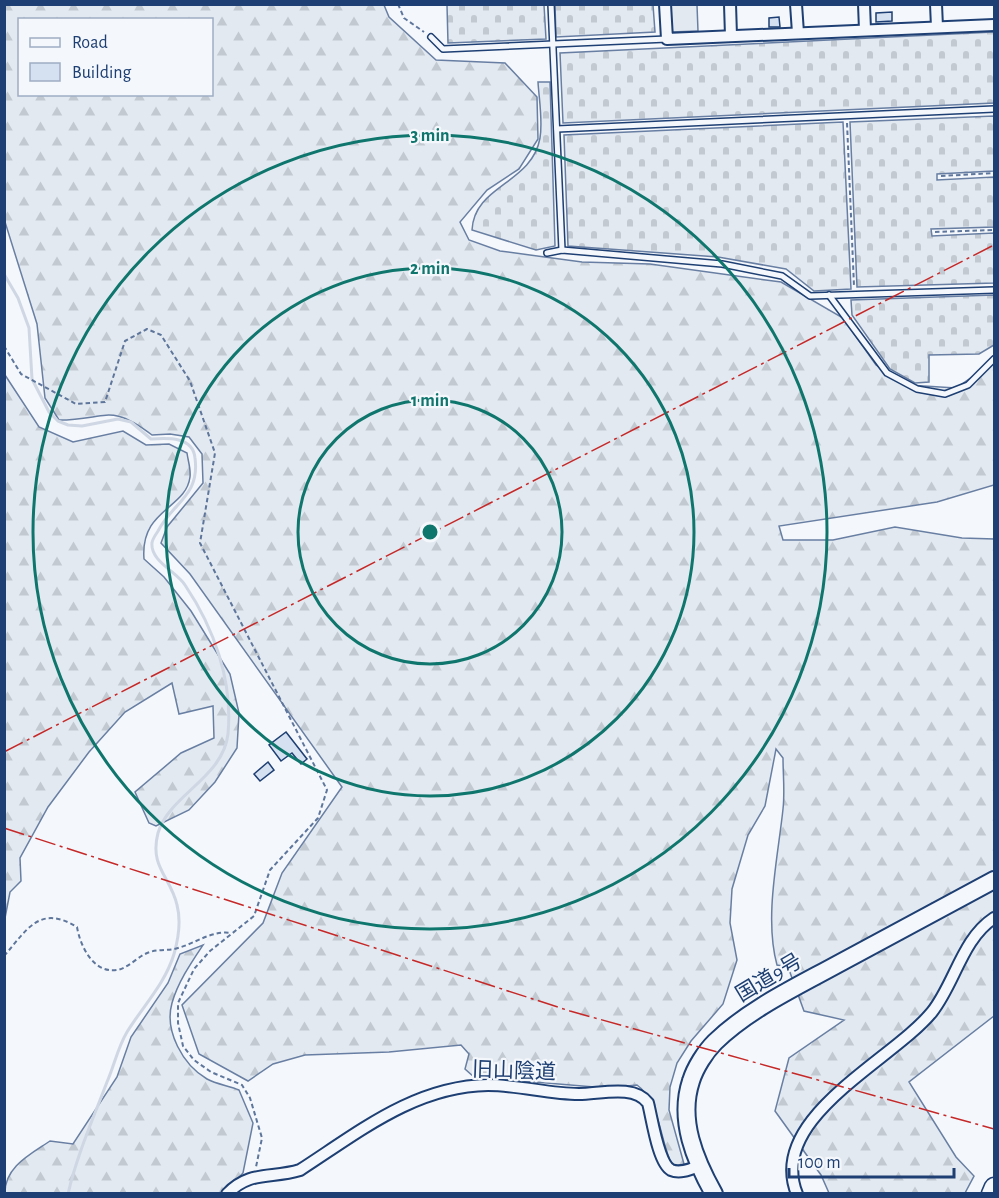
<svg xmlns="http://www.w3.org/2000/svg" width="999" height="1198" font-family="'Alegreya Sans','Noto Sans JP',sans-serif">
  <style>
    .green { fill: #e3e9f0; stroke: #687fa3; stroke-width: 1.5 }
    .forest { fill: url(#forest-firs); stroke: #687fa3; stroke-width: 1.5; fill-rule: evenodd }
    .cemetery { fill: url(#cemetery-stones); stroke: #687fa3; stroke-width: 1.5 }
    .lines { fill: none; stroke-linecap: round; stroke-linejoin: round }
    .stream { stroke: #cfd7e4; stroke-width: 3 }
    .building { fill: #d5e0f0; stroke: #1d3f73; stroke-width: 1.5 }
    .service-casing { stroke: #1d3f73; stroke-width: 8 }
    .minor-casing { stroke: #1d3f73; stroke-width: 14 }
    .trunk-casing { stroke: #1d3f73; stroke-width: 20 }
    .motorway-casing { stroke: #1d3f73; stroke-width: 21 }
    .path { stroke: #5e769c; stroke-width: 2; stroke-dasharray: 4.5 3; stroke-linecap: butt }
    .service { stroke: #f4f7fb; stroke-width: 5 }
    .minor { stroke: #f4f7fb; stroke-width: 10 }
    .trunk { stroke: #f4f7fb; stroke-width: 16 }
    .motorway { stroke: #f4f7fb; stroke-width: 18 }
    .power { stroke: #c62828; stroke-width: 1.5; stroke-dasharray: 21 4.5 3 4.5; stroke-linecap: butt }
    .ring { fill: none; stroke: #0f766e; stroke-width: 3 }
    .labels { text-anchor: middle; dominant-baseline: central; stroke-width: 4.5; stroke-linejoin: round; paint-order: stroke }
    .street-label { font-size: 21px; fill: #1d3f73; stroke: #f4f7fb }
    .centre { fill: #0f766e; stroke: #f4f7fb; stroke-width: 3 }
    .ring-label { font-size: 18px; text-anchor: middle; font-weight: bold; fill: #0f766e; stroke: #f4f7fb; stroke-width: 4.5; stroke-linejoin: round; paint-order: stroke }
  </style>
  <defs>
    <pattern id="forest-firs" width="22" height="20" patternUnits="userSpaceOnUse" patternTransform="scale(1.5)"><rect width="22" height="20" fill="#e3e9f0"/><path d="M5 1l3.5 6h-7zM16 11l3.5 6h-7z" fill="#c2c9d1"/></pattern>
    <pattern id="cemetery-stones" width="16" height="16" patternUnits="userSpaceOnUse" patternTransform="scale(1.5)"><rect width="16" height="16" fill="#e3e9f0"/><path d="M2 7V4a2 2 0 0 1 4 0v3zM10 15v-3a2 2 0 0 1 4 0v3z" fill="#c2c9d1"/></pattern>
  </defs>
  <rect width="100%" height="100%" fill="#f4f7fb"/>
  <path class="green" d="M 670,5 L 697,5 L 698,31 L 671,32 Z"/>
  <g class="forest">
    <path d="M 4,5 L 384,5 L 389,17 L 436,60 L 505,63 L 537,97 L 538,139 L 519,169 L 487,190 L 460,222 L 469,240 L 500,251 L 582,262 L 650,264 L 781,282 L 843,318 L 876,365 L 908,385 L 956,388 L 994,362 L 994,485 L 937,502 L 779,526 L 783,540 L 833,540 L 895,527 L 962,538 L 994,539 L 994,1016 L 909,1082 L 956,1157 L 974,1176 L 965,1193 L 829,1193 L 821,1175 L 775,1111 L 789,1058 L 844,1020 L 804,1011 L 788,967 L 777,965 C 764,918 778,857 783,809 C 785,792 783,775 783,758 L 776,749 L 765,806 L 748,835 L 732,889 L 730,923 L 737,960 L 723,1004 L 691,1041 L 677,1063 L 670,1087 L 669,1110 L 684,1164 L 678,1168 L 672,1165 C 660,1141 660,1101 637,1085 L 606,1088 L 474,1077 L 465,1069 L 469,1054 L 461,1045 L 389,1052 L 305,1055 L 273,1064 L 248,1081 L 199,1054 L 182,1005 L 263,923 L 282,873 L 342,787 L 190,574 L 161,543 L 167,527 L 203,483 L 202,454 L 189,437 L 170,434 L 152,435 C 109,402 107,420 59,420 L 45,398 L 37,324 L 5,222 ZM 20,20 L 212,20 L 212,94 L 20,94 Z"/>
    <path d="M 5,375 L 39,427 L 73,442 L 123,431 L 146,445 L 169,444 L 187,453 C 188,461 191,469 190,477 C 186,509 140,509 144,559 L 164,577 L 191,611 L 230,674 L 239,713 L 237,748 L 215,782 L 189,810 L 156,826 L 149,823 L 135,792 L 181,753 L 214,738 L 213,706 L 179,714 L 172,683 L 125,712 L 89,752 L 48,807 L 20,858 L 21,881 L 10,892 L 5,918 Z"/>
    <path d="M 203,945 C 191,963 178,982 172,1003 C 164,1031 183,1065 207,1079 C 216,1084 229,1086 239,1090 L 253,1123 L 243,1173 L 223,1194 L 5,1194 C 4,1167 31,1154 50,1141 L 73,1144 L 117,1077 L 131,1037 L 168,983 L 180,954 Z"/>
  </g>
  <g class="cemetery">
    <path d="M 447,5 L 544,5 L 546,39 L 448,43 Z"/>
    <path d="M 555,5 L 653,5 L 655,32 L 556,37 Z"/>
    <path d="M 994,32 L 994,103 L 563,123 L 560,53 Z"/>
    <path d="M 538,82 L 550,82 L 555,246 L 536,250 L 472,230 C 474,185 532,184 540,138 C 543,121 539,99 538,82 Z"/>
    <path d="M 994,116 L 994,171 L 937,174 L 937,180 L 994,177 L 994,227 L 931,229 L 932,236 L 994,233 L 994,283 L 857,287 L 850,122 Z"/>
    <path d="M 843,122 L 851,289 L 814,291 L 786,269 L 718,257 L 568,246 L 564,135 Z"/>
    <path d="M 994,295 L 994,345 L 979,354 L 929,355 L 929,382 L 915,383 L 890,369 L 852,315 L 851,300 Z"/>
  </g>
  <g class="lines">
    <path class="stream" d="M 4,274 L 18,298 L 29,328 L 32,379 L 49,412 L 58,421 L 68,425 L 82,426 L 118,419 L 131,422 L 151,439 C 167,438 193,436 195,458 C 200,496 173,502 158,531 C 156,534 152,540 152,543 C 150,561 177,572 185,585 C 214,628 233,681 228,734 C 223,778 169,795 158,833 C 149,867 171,877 177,905 C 181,920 178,940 174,954 C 165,984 143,1006 127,1032 C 118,1047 114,1066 107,1082 C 93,1119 77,1155 68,1194"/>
  </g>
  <g class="building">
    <path d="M 892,12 L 892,21 L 876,22 L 876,13 Z"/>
    <path d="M 779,17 L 780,27 L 769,27 L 769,18 Z"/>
    <path d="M 286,732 L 307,759 L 301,764 L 292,753 L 281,761 L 269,745 Z"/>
    <path d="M 268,762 L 274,770 L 260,781 L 254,774 Z"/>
  </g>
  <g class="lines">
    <defs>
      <g id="service">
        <path d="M 551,4 L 562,250"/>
        <path d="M 431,37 L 443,49 L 667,39"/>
        <path d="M 557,129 L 994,109"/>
        <path d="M 547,253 L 562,250 L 722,264 L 782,276 L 810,296 L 994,290"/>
        <path d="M 829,295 L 887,373 L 917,389 L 945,394 L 968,385 L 994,359"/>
      </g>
      <g id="minor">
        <path d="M 665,4 L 667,39 L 994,25"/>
        <path d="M 730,4 L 731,36"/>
        <path d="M 796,4 L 798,33"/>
        <path d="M 864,4 L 865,30"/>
        <path d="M 936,4 L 937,27"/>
        <path d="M 227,1194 C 250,1170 271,1179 300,1170 C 359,1132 415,1086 488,1085 C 519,1085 549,1094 579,1094 C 600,1094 634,1084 648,1103 C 652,1118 658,1163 671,1170 C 680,1174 691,1169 699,1166"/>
        <path d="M 797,1194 C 766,1118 892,1061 932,1012 C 955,983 962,939 994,918"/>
      </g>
      <path id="trunk" d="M 714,1194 C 695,1160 678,1120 691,1081 C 695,1068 705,1052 715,1042 C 749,1009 796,987 838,964 C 890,936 942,908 994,880"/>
      <path id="motorway" d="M 991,1194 L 994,1187"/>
    </defs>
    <use href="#service" class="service-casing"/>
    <use href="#minor" class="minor-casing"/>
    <use href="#trunk" class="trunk-casing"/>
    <use href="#motorway" class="motorway-casing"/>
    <g class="path">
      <path d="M 398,4 L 404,18 L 424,32"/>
      <path d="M 847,123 L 854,286"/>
      <path d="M 941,176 L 994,173"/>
      <path d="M 935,232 L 994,230"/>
      <path d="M 4,346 L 21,374 L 76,404 L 105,402 L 125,341 L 147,329 L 161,335 L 190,381 L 215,453 L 200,543 L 327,790 L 318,818 L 270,870 L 254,916 L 210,951 L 194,969 L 178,1003 L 178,1023 L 183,1046 L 194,1060 L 211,1072 L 242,1085 L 250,1098 L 262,1138 L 256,1167"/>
      <path d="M 4,956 C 27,930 39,904 77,927 C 80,945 93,974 117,970 C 129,968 139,955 150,952 C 159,949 169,951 178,948 C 196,943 212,930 231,933"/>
    </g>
    <use href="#service" class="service"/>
    <use href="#minor" class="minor"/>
    <use href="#trunk" class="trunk"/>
    <use href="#motorway" class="motorway"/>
    <g class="power">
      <path d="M 4,752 L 994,245"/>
      <path d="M 4,828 L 570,1011 L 994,1129"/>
    </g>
  </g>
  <g class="ring">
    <circle cx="430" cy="532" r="132"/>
    <circle cx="430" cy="532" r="264"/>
    <circle cx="430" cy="532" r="397"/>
  </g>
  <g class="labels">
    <g class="street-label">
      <text transform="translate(769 978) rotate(-31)">国道9号</text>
      <text transform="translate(514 1071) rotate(2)">旧山陰道</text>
    </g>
  </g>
  <circle cx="430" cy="532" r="9" class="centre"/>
  <g class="ring-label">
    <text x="430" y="141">3 min</text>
    <text x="430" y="274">2 min</text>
    <text x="430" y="406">1 min</text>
  </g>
  <rect width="999" height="1198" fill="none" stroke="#1d3f73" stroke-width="12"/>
  <rect x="18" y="18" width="195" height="78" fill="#f4f7fb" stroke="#9eadc5" stroke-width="1.5"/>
  <rect x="30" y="38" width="30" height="9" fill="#f4f7fb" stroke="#9eadc5" stroke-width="1.5"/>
  <text x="72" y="48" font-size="18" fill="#1d3f73">Road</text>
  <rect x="30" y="63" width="30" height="18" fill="#d5e0f0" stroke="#9eadc5" stroke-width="1.5"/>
  <text x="72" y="78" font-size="18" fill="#1d3f73">Building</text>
  <path d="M789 1168v9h165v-9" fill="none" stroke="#1d3f73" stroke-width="3"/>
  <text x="798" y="1168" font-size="18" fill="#1d3f73" stroke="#f4f7fb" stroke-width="4.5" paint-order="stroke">100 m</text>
</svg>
